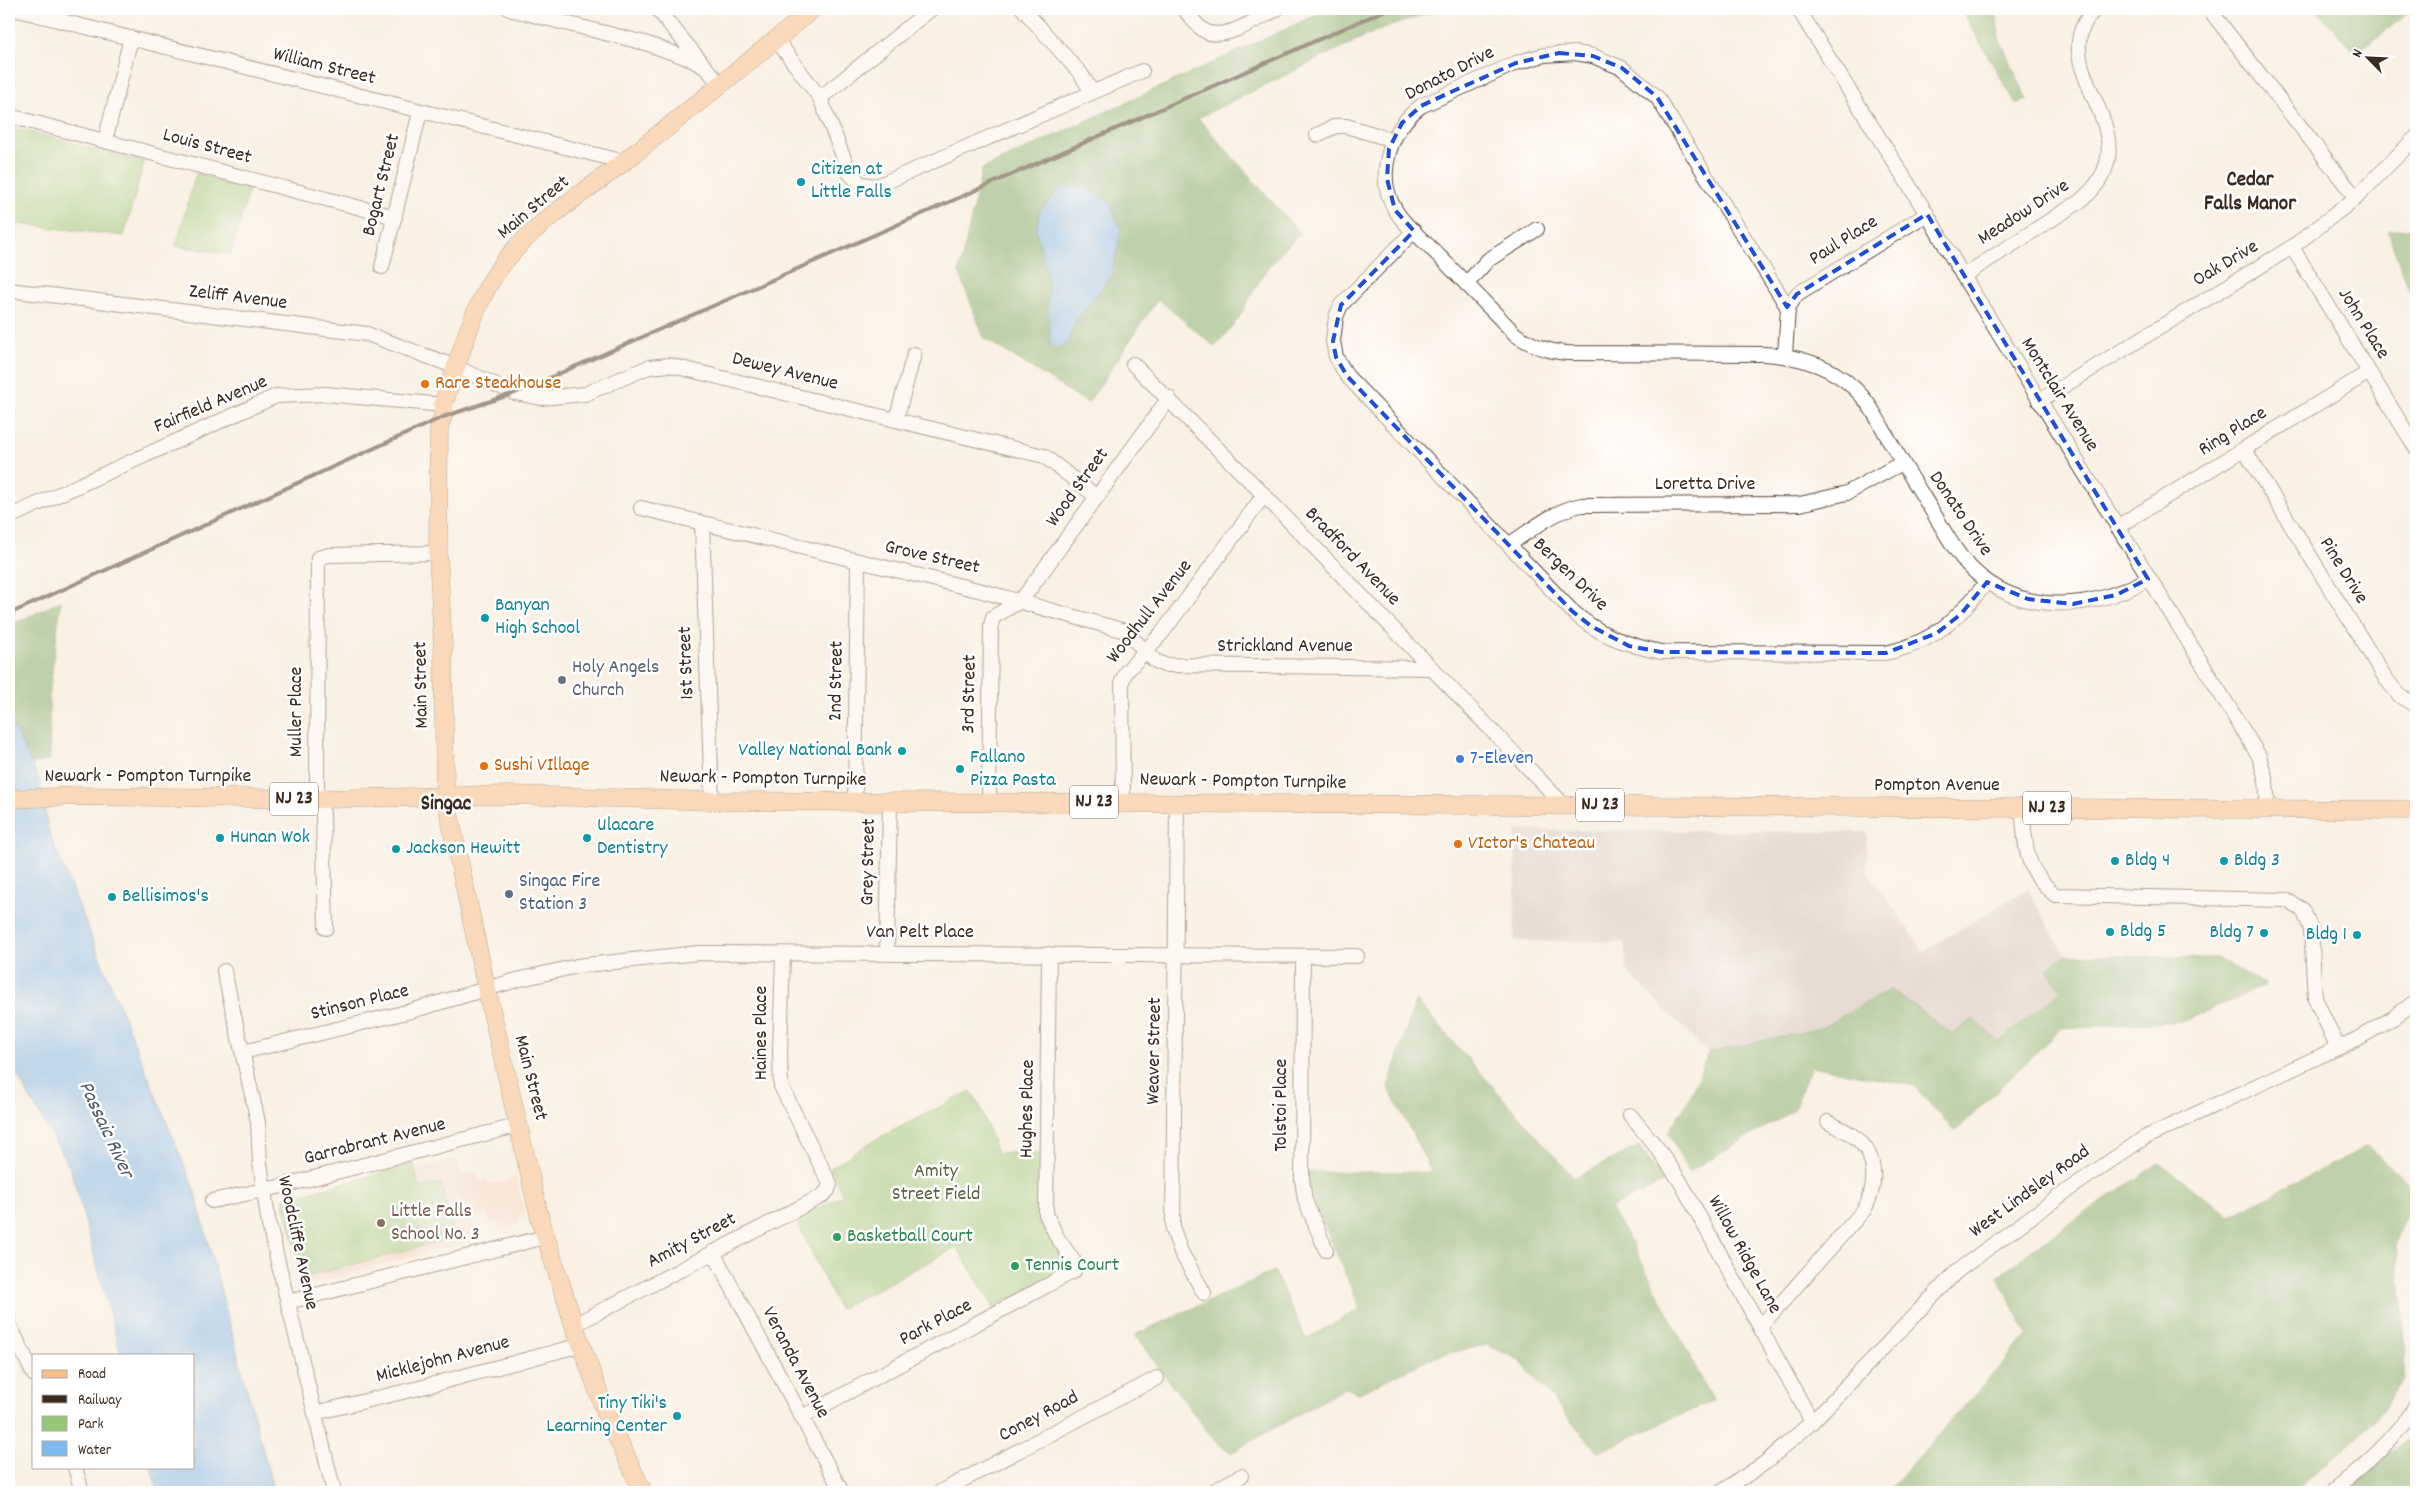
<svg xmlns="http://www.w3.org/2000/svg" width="2425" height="1501" font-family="Dekko,sans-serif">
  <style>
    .built { fill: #f4d3c0 }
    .industrial { fill: #d0c0bc }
    .green { fill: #95c778; stroke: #68784b }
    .forest { fill: #78ac68; stroke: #5a6b43 }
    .water { fill: #7eb9f0; stroke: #5c7287 }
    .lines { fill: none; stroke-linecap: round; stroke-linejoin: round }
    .minor-casing { stroke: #58483c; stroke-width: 16 }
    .major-casing { stroke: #58483c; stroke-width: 19 }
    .minor { stroke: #fff; stroke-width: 14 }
    .major { stroke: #f8bd88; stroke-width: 18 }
    .rail { stroke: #3b2a1e; stroke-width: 4 }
    .marked { fill: none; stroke: #1d4ed8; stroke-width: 4; stroke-dasharray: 10 6; stroke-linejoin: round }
    .culture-dot { fill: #0f9aa8; stroke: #fff; stroke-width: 2 }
    .food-dot { fill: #e8710a; stroke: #fff; stroke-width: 2 }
    .worship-dot { fill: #6b7280; stroke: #fff; stroke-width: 2 }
    .shop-dot { fill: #3f7fe0; stroke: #fff; stroke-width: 2 }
    .service-dot { fill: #5c6f8a; stroke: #fff; stroke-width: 2 }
    .education-dot { fill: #8d6e63; stroke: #fff; stroke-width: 2 }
    .leisure-dot { fill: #2e9e5b; stroke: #fff; stroke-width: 2 }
    .labels { text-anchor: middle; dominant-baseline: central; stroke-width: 5; stroke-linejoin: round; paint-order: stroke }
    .shield { fill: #fff; stroke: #766a62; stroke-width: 1 }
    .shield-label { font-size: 19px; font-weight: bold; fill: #3b2a1e }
    .street-label { font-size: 20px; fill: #3b2a1e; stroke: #fff }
    .culture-label { font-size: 20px; fill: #0d838f; stroke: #fff; text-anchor: start }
    .food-label { font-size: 20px; fill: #c56008; stroke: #fff; text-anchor: start }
    .worship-label { font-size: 20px; fill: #5b616d; stroke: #fff; text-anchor: start }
    .shop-label { font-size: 20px; fill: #366cbe; stroke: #fff; text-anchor: start }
    .service-label { font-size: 20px; fill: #4e5e75; stroke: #fff; text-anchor: start }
    .park-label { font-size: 20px; fill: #5a613e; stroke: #fff }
    .education-label { font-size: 20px; fill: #785e54; stroke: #fff; text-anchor: start }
    .leisure-label { font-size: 20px; fill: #27864d; stroke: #fff; text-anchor: start }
    .neighbourhood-label { font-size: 21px; font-weight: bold; fill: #3b2a1e; stroke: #fff }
    .water-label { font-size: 21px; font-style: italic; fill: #525c68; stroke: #fff }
  </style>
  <rect width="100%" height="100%" fill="#fff"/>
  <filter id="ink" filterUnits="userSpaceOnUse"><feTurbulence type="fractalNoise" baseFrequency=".02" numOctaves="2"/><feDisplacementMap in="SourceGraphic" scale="10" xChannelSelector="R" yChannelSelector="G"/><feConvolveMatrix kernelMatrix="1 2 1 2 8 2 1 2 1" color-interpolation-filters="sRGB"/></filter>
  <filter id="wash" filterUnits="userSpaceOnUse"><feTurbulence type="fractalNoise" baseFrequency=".0096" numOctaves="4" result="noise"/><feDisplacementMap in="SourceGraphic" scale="20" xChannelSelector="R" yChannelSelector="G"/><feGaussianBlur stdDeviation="1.12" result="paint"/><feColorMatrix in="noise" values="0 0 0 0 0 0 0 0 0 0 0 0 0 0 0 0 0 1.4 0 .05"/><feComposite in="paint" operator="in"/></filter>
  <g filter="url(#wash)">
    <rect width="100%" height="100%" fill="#faf0e3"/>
    <path class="built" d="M 456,1159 L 461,1176 L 477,1172 L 480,1182 L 487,1180 L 489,1185 L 516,1178 L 525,1215 L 518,1217 L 519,1224 L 501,1229 L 499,1222 L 490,1225 L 487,1214 L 472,1218 L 477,1239 L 305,1286 L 283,1199 L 414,1164 L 415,1170 Z"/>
    <path class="industrial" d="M 1516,830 L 1867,832 L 1867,871 L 1924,951 L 2028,889 L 2065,955 L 2047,969 L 2061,989 L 1999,1042 L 1952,1034 L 1891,989 L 1821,1028 L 1708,1053 L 1627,971 L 1624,942 L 1514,941 Z"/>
    <g class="green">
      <path d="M 15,128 L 144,162 L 124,236 L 9,223 L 9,131 Z"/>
      <path d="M 196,173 L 250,186 L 231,254 L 176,246 Z"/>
      <path d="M 971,1091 L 979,1104 L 997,1153 L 1041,1153 C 1041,1167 1037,1212 1042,1223 C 1049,1238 1070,1254 1064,1271 L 994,1308 L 957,1247 L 839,1309 L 796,1220 L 843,1195 L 830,1168 L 871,1142 Z"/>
      <path d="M 414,1164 L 419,1188 L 441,1183 L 455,1237 L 303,1278 L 283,1199 Z"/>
    </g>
    <g class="forest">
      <path d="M 1329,9 L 1441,9 L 1374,32 L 1198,118 L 1300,233 L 1267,268 L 1238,319 L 1215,347 L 1158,299 L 1088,403 L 984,338 L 959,272 L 982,169 Z"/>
      <path d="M 1961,9 L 1996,9 L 1999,38 L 2027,99 L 2016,104 Z"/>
      <path d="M 2316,9 L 2414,9 L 2355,54 Z"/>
      <path d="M 2416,228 L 2416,308 L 2387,231 Z"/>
      <path d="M 61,601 L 49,696 L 50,760 L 32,764 L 9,718 L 9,626 Z"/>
      <path d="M 2065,955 L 2216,958 L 2266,985 L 2185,1021 L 2061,1028 L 1955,1132 L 1914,1086 L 1811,1066 L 1793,1111 L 1688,1172 L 1668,1132 L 1689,1100 L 1708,1053 L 1821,1028 L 1891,989 L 1952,1034 L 1974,1019 L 1999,1042 L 2061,990 L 2047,969 Z"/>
      <path d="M 1416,1000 L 1574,1178 L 1639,1146 L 1664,1182 L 1610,1208 L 1633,1245 L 1713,1401 L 1598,1452 L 1519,1360 L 1487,1345 L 1436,1356 L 1359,1393 L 1345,1388 L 1231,1453 L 1214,1440 L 1134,1335 L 1274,1271 L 1306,1339 L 1360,1309 L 1302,1172 L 1432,1172 L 1388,1087 Z"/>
      <path d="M 2368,1146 L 2416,1191 L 2396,1242 L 2406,1351 L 2402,1380 L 2374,1422 L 2295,1492 L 1887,1492 L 2028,1335 L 1998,1277 L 2037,1246 L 2159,1163 L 2230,1216 Z"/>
      <path d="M 2416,1432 L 2416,1492 L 2344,1492 Z"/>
    </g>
    <g class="water">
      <path d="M 1062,187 L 1085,187 L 1109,201 L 1121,230 L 1112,274 L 1078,318 L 1067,343 L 1055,349 L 1050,343 L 1047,272 L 1036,230 L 1040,211 Z"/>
      <path d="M 9,718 L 39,779 L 49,832 L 195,1192 L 274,1492 L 158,1492 L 151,1467 L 194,1467 L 194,1355 L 121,1355 L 71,1170 L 9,1061 Z"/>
    </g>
  </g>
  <g filter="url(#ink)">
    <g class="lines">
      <defs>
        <g id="minor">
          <path d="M 14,9 L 625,162"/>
          <path d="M 509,9 L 645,43 L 690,59 L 706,68 L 721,85"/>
          <path d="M 657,9 L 703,64"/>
          <path d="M 1023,9 L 1081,74 L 1092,92"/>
          <path d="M 1184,9 C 1190,16 1197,27 1205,31 C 1224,42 1259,18 1277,9"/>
          <path d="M 1798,9 L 1927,214 L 1963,276 L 2259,756 L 2266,780 L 2268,809"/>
          <path d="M 2209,9 L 2356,198"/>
          <path d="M 776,39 L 820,98 L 850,174 L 861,184 L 877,186 L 1142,71"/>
          <path d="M 820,98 L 931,9"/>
          <path d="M 9,116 L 395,217"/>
          <path d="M 1317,135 L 1336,126 L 1346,126 L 1393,140"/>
          <path d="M 105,141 L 131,38"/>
          <path d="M 1414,231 L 1341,305 L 1336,317 L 1333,341 L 1336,357 L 1347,376 L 1572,611 C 1598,635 1627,645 1661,652 L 1886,653 C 1935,642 1957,619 1987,582"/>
          <path d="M 2292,247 L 2416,448"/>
          <path d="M 382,267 L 420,112"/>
          <path d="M 1963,276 L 2079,202 C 2163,135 2036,70 2095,9"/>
          <path d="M 1466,284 L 1488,260 L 1537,229"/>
          <path d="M 9,290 L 367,334 L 448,364 L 515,393 L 541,398 L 585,394 L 649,367 L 669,365 L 1044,456 L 1097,497"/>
          <path d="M 1788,308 L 1797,294 L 1927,214"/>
          <path d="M 1785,355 L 1788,308 L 1657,97 L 1622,68 L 1593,56 L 1575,53 L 1544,55 L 1516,63 L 1421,106 C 1390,129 1374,176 1396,211 C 1405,226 1421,238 1433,250 C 1461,278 1489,307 1516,335 C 1533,346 1547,351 1567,353 L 1764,354 C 1797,356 1829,364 1854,388 C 1872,404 1881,427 1894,448 C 1908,472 1923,496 1937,519 C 1946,534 1955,551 1967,564 C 2016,617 2090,611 2148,579"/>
          <path d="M 1133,364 L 1264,495 L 1564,805"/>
          <path d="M 2039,401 L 2292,247 L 2356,198 L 2416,137"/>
          <path d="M 896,420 L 914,354"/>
          <path d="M 2244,449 L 2386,679 L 2400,696 L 2416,706"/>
          <path d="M 641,508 L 982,591 L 1125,631 L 1154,660 L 1164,665 L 1431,668"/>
          <path d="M 9,517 L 276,396 L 326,394 L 443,405"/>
          <path d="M 702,523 L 712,801"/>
          <path d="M 2117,527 L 2369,372"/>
          <path d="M 1510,544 C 1533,529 1555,510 1582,505 L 1800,504 L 1847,493 L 1902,463"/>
          <path d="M 855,801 L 858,561"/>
          <path d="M 989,802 L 991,625 L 993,617 L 1017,603 L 1026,594 L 1169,398"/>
          <path d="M 1123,802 L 1122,681 L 1126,672 L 1162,633 L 1264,495"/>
          <path d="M 1177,803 L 1173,1229 L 1181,1252 L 1204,1293"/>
          <path d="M 2022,807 C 2026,847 2023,867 2055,895 L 2286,900 L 2303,910 L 2311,929 L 2315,998 L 2338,1048"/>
          <path d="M 326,928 L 323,814 L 317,787 L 318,558 L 329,555 L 438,553"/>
          <path d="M 887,953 L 890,802"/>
          <path d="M 1303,956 L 1302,1179 L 1305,1200 L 1326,1250"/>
          <path d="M 224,971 L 258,1122 L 260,1163 L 269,1225 L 334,1492"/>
          <path d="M 243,1052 L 411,1011 L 517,980 L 577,966 L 698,953 L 1357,956"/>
          <path d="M 1630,1115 L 1658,1149 L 1680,1181 L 1812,1422"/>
          <path d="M 212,1201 L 278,1187 L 520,1125"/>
          <path d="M 713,1252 L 842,1492"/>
          <path d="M 288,1302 L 545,1237"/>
          <path d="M 9,1324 L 34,1375"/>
          <path d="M 574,1325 L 822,1196 L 828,1190 L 830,1184 L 781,1086 L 780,1054 L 783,954"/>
          <path d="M 1760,1327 L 1864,1210 C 1877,1187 1878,1156 1856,1138 C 1848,1131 1837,1127 1828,1122"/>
          <path d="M 315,1413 L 419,1388 L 581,1345"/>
          <path d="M 802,1417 L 1074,1271 L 1075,1263 L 1057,1237 L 1046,1214 L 1049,954"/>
          <path d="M 75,1467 L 82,1492"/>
          <path d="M 940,1492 L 1157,1378"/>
          <path d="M 1212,1492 L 1241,1476"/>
          <path d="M 1721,1492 L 1765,1463 L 1812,1422 L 1957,1271 L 2068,1190 L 2144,1138 L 2357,1039 L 2393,1018 L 2416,1001"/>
          <path d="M 2332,1492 C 2364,1466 2394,1441 2416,1405"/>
        </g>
        <g id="major">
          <path d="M 9,799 L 78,796 L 320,799 L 512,795 L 712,801 L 2416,810"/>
          <path d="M 643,1492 L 607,1416 L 574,1325 L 540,1219 L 487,991 L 445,795 L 443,647 L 438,553 L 439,426 L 443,417 L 443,405 C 459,362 472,306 499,269 C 531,224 582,195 625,161 C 689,111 751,60 813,9"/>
        </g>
      </defs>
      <use href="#minor" class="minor-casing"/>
      <use href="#major" class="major-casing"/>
      <use href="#minor" class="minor"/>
      <use href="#major" class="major"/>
      <path class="rail" d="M 9,614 L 443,417 L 515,393 L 1388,9"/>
    </g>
  </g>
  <path d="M0 0H2425V1501H0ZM 1559,53 L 1593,56 L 1622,68 L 1657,97 L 1787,307 L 1797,294 L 1927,214 L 2148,579 L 2116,595 L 2073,604 L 2028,599 L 1987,582 L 1961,614 L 1937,633 L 1886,653 L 1661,652 L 1629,646 L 1591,626 L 1572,611 L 1347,376 L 1336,357 L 1333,341 L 1341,305 L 1414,231 L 1395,210 L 1387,179 L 1389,149 L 1402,123 L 1421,106 L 1451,92 L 1516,63 Z" fill="#faf0e3" fill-opacity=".55" fill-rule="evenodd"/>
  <path class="marked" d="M 1559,53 L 1593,56 L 1622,68 L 1657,97 L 1787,307 L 1797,294 L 1927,214 L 2148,579 L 2116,595 L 2073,604 L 2028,599 L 1987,582 L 1961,614 L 1937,633 L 1886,653 L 1661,652 L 1629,646 L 1591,626 L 1572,611 L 1347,376 L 1336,357 L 1333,341 L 1341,305 L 1414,231 L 1395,210 L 1387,179 L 1389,149 L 1402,123 L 1421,106 L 1451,92 L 1516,63 Z"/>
  <g class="culture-dot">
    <circle cx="801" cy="182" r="5"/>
    <circle cx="485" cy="618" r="5"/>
    <circle cx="902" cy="751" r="5"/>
    <circle cx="960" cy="769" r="5"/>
    <circle cx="220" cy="838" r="5"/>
    <circle cx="587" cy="838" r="5"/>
    <circle cx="396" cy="849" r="5"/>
    <circle cx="2115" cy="861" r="5"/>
    <circle cx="2224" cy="861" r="5"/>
    <circle cx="112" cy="897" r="5"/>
    <circle cx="2110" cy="932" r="5"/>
    <circle cx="2264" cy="933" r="5"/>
    <circle cx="2357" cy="935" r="5"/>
    <circle cx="677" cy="1416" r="5"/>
  </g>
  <g class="food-dot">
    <circle cx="425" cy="384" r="5"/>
    <circle cx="484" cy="766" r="5"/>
    <circle cx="1458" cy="844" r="5"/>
  </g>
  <circle class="worship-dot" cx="562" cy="680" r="5"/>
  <circle class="shop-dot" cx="1460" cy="759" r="5"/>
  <circle class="service-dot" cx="509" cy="894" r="5"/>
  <circle class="education-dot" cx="381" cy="1223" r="5"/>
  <g class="leisure-dot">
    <circle cx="837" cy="1237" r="5"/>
    <circle cx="1015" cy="1266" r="5"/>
  </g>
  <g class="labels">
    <g class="shield">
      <rect x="270" y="782.5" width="48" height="33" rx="4"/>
      <rect x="1070" y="785.5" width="48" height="33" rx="4"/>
      <rect x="1576" y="788.5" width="48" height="33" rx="4"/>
      <rect x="2023" y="791.5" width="48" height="33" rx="4"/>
    </g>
    <g class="shield-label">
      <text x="294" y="799">NJ 23</text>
      <text x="1094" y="802">NJ 23</text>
      <text x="1600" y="805">NJ 23</text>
      <text x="2047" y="808">NJ 23</text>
    </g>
    <g class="street-label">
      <text transform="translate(324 67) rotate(14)">William Street</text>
      <text transform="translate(1450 74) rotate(-27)">Donato Drive</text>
      <text transform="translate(207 147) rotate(15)">Louis Street</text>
      <text transform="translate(382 185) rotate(-76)">Bogart Street</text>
      <text transform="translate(534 208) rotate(-40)">Main Street</text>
      <text transform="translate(2024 213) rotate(-33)">Meadow Drive</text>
      <text transform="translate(1844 241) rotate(-32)">Paul Place</text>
      <text transform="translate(2226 264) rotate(-31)">Oak Drive</text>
      <text transform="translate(238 298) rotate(7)">Zeliff Avenue</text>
      <text transform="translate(2363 324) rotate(58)">John Place</text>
      <text transform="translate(785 372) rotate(14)">Dewey Avenue</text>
      <text transform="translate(2059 395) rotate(58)">Montclair Avenue</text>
      <text transform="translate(211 405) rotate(-23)">Fairfield Avenue</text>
      <text transform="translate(2233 432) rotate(-32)">Ring Place</text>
      <text x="1705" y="485">Loretta Drive</text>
      <text transform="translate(1078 488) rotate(-54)">Wood Street</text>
      <text transform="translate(1960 514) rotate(56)">Donato Drive</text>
      <text transform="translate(1352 557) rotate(46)">Bradford Avenue</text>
      <text transform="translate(932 558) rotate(13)">Grove Street</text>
      <text transform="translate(2343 571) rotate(58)">Pine Drive</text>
      <text transform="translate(1570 575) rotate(44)">Bergen Drive</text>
      <text transform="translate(1150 612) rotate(-52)">Woodhull Avenue</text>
      <text x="1285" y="647">Strickland Avenue</text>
      <text transform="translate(687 663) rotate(-92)">1st Street</text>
      <text transform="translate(837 681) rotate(-89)">2nd Street</text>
      <text transform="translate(422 685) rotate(-91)">Main Street</text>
      <text transform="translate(970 694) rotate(-89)">3rd Street</text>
      <text transform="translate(297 712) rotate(-90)">Muller Place</text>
      <text x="148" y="777">Newark - Pompton Turnpike</text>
      <text transform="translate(763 779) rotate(1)">Newark - Pompton Turnpike</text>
      <text transform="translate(1243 782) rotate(1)">Newark - Pompton Turnpike</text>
      <text x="1937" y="786">Pompton Avenue</text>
      <text transform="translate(869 862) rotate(-89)">Grey Street</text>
      <text x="920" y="933">Van Pelt Place</text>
      <text transform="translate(360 1003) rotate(-14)">Stinson Place</text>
      <text transform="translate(762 1033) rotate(-90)">Haines Place</text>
      <text transform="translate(1155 1051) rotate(-89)">Weaver Street</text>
      <text transform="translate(530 1078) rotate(76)">Main Street</text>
      <text transform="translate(1282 1105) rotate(-90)">Tolstoi Place</text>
      <text transform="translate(1028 1109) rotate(-89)">Hughes Place</text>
      <text transform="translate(375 1142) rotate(-14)">Garrabrant Avenue</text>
      <text transform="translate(2030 1192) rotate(-36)">West Lindsley Road</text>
      <text transform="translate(692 1241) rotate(-28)">Amity Street</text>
      <text transform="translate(297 1243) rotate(78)">Woodcliffe Avenue</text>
      <text transform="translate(1744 1255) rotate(61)">Willow Ridge Lane</text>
      <text transform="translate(936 1323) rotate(-28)">Park Place</text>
      <text transform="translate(443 1360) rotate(-15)">Micklejohn Avenue</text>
      <text transform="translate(795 1363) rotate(62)">Veranda Avenue</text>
      <text transform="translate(1039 1417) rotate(-28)">Coney Road</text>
    </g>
    <g class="culture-label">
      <text x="811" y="170">Citizen at<tspan x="811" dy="23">Little Falls</tspan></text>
      <text x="495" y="606">Banyan<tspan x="495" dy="23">High School</tspan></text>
      <text x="892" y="751" text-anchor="end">Valley National Bank</text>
      <text x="970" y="758">Fallano<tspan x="970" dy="23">Pizza Pasta</tspan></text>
      <text x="597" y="826">Ulacare<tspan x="597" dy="23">Dentistry</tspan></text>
      <text x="230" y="838">Hunan Wok</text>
      <text x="406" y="849">Jackson Hewitt</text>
      <text x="2125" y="861">Bldg 4</text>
      <text x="2234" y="861">Bldg 3</text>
      <text x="122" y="897">Bellisimos's</text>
      <text x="2120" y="932">Bldg 5</text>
      <text x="2254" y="933" text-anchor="end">Bldg 7</text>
      <text x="2347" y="935" text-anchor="end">Bldg 1</text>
      <text x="667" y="1404" text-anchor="end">Tiny Tiki's<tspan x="667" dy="23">Learning Center</tspan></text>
    </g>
    <g class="food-label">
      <text x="435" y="384">Rare Steakhouse</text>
      <text x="494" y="766">Sushi VIllage</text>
      <text x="1468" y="844">VIctor's Chateau</text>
    </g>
    <g class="worship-label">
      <text x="572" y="668">Holy Angels<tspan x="572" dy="23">Church</tspan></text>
    </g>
    <g class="shop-label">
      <text x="1470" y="759">7-Eleven</text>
    </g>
    <g class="service-label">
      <text x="519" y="882">Singac Fire<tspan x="519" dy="23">Station 3</tspan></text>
    </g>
    <g class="park-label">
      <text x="936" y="1172">Amity<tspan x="936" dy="23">Street Field</tspan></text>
    </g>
    <g class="education-label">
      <text x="391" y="1212">Little Falls<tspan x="391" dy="23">School No. 3</tspan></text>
    </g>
    <g class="leisure-label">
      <text x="847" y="1237">Basketball Court</text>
      <text x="1025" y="1266">Tennis Court</text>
    </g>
    <g class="neighbourhood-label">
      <text x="2250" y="181">Cedar<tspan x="2250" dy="24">Falls Manor</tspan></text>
      <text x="446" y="805">Singac</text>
    </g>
    <g class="water-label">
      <text transform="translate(105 1130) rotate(65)">Passaic River</text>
    </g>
  </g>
  <rect width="2425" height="1501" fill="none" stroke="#fff" stroke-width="30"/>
  <rect x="32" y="1354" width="162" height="115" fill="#ffffff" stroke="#b1aaa5"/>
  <rect x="42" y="1370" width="25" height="8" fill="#f8bd88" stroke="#b1aaa5"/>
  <text x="78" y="1378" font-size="15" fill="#3b2a1e">Road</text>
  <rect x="42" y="1395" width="25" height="8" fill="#3b2a1e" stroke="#b1aaa5"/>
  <text x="78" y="1404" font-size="15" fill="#3b2a1e">Railway</text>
  <rect x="42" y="1416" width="25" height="15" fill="#95c778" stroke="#b1aaa5"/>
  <text x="78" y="1428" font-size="15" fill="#3b2a1e">Park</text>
  <rect x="42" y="1441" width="25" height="15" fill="#7eb9f0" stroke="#b1aaa5"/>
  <text x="78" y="1454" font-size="15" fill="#3b2a1e">Water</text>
  <g transform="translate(2368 58) rotate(294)" stroke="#ffffff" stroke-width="4" paint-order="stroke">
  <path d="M0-4L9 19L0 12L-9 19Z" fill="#3b2a1e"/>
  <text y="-8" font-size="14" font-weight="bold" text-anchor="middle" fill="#3b2a1e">N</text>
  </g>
</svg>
